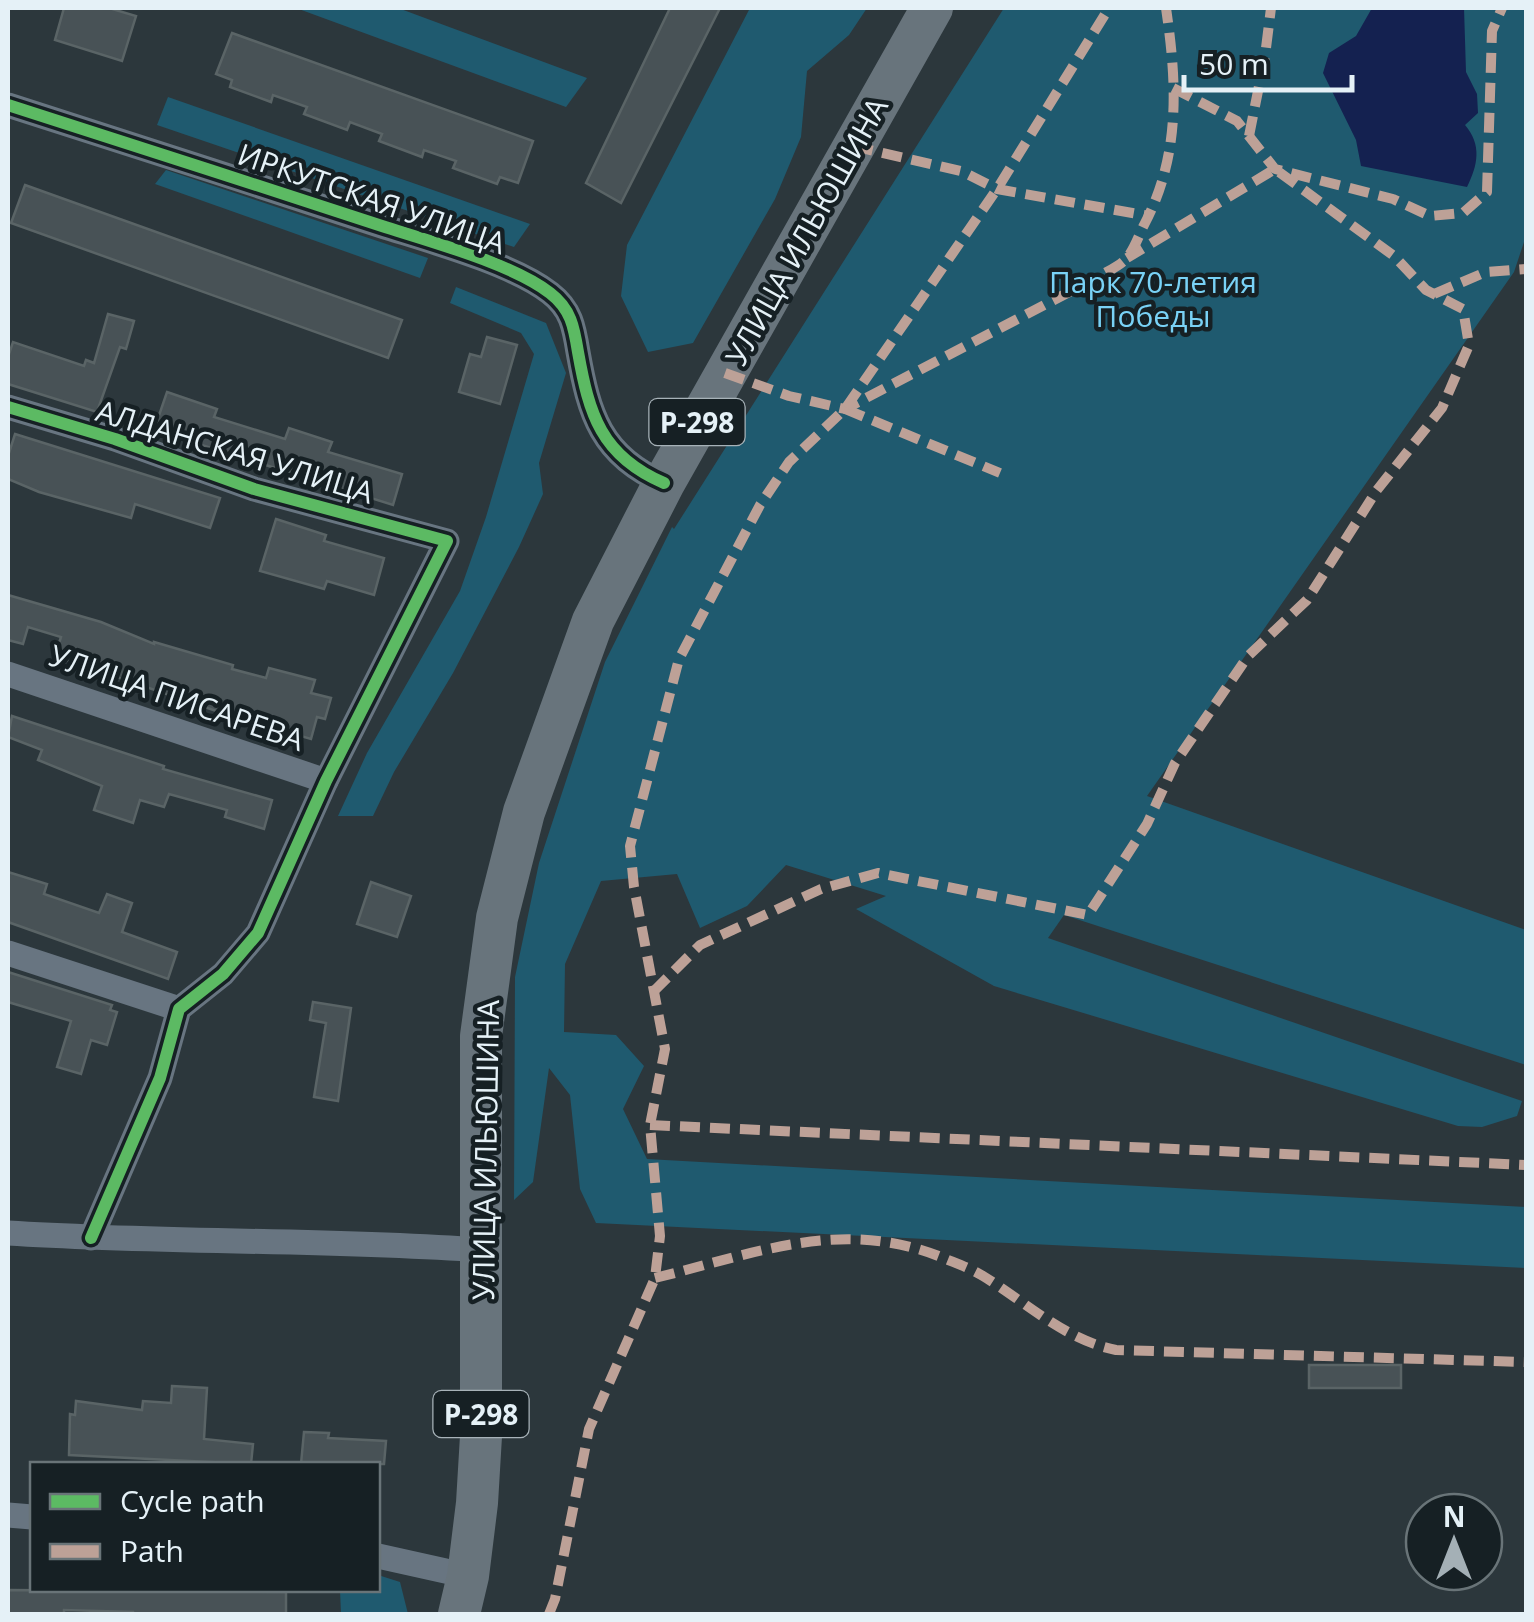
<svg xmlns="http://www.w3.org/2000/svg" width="1534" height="1622" font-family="'Open Sans',sans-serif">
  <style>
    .green { fill: #1f5a6f }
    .water { fill: #142150 }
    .building { fill: #485256; stroke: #5a6466; stroke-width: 2.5 }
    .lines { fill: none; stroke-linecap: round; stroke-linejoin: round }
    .minor { stroke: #687581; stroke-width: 25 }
    .trunk { stroke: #68747c; stroke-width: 42 }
    .quiet { stroke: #bda197; stroke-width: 10; stroke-dasharray: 20 10; stroke-linecap: butt }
    .cycleway-casing { stroke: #162024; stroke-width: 19 }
    .cycleway { stroke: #5cba63; stroke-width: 12 }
    .labels { text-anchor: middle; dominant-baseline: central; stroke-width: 9; stroke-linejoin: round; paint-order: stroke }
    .shield { fill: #162024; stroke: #a7b2b8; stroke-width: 2.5 }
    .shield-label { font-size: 28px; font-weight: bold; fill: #e5f1f7 }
    .street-label { font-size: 30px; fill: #e5f1f7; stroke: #162024 }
    .park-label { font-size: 30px; fill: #79d2f6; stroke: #162024 }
  </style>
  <rect width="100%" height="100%" fill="#2c373c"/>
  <g class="green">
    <path d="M 296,8 L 398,8 L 587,78 L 566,107 Z"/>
    <path d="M 750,8 L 867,8 L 849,35 L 807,71 L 801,137 L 775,199 L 693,343 L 648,352 L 621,296 L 627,245 Z"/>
    <path d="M 1004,8 L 1526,8 L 1526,236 L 1514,272 L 1147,796 L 1526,930 L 1526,1065 L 1064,915 L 1048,938 L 1522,1101 L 1517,1116 L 1482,1127 L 1458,1126 L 994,986 L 856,909 L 886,896 L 786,865 L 747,906 L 700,928 L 677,874 L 601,881 L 565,964 L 564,1032 L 616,1035 L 644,1066 L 623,1109 L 647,1159 L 1526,1207 L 1526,1268 L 596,1223 L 580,1189 L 570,1095 L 549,1068 L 533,1182 L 514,1200 L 515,977 L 539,863 L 605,662 L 672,527 L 674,529 Z"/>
    <path d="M 168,97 L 530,224 L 514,247 L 157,125 Z"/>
    <path d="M 166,170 L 428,258 L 420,278 L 155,184 Z"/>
    <path d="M 456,287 L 546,323 L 566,373 L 539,463 L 543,494 L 519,547 L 453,673 L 394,772 L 373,816 L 338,816 L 367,753 L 460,591 L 486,517 L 534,354 L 521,333 L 450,303 Z"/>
    <path d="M 378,1575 L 400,1582 L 408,1614 L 341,1614 L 340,1590 L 378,1590 Z"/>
  </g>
  <path class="water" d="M 1372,8 L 1464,8 L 1466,72 L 1477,94 L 1478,113 L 1465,125 C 1482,145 1478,165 1467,187 L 1361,166 L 1356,140 L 1323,73 L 1329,53 L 1356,36 Z"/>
  <g class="building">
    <path d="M 64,8 L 109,8 L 136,16 L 122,61 L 55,40 Z"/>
    <path d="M 670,8 L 720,8 L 621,203 L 586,183 Z"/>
    <path d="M 232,33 L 533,141 L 518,183 L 500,177 L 497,184 L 453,168 L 456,161 L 424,150 L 422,157 L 379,141 L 382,134 L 350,122 L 347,130 L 304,114 L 307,107 L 273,95 L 271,102 L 230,87 L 232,80 L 216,74 Z"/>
    <path d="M 25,185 L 402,320 L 388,358 L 11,223 Z"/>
    <path d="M 108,314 L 134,321 L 126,349 L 120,347 L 97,412 L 8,384 L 8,357 L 13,342 L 84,366 L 86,360 L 94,363 Z"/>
    <path d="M 487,337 L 517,345 L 500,404 L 459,392 L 470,354 L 481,357 Z"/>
    <path d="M 167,392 L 217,409 L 214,417 L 285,439 L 289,428 L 332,442 L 328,452 L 402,474 L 393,505 L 154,430 Z"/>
    <path d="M 15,434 L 220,498 L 210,528 L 135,504 L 131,518 L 39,492 L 8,479 L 8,456 Z"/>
    <path d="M 276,519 L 326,535 L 324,541 L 384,558 L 374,595 L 327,581 L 324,589 L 260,571 Z"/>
    <path d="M 8,595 L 101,622 L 154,644 L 154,642 L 233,665 L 232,669 L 266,678 L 269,668 L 315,680 L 311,693 L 331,698 L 325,719 L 317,717 L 311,739 L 228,715 L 55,656 L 61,637 L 28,627 L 23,644 L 8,640 Z"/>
    <path d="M 12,716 L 164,766 L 163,769 L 272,800 L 264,829 L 225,817 L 227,810 L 169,794 L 164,807 L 140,800 L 133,823 L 94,810 L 102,786 L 38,760 L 42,750 L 8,737 Z"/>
    <path d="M 8,872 L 47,884 L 44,894 L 99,913 L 107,894 L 132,903 L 122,932 L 177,952 L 168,979 L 8,922 Z"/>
    <path d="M 371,882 L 411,896 L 397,937 L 357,924 Z"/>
    <path d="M 8,972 L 112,1005 L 110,1010 L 117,1012 L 107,1045 L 91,1040 L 81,1074 L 57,1067 L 71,1021 L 8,1002 Z"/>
    <path d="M 313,1002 L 351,1008 L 338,1101 L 314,1097 L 326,1023 L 310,1020 Z"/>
    <rect x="1309" y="1365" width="92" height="23"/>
    <path d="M 172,1386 L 207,1388 L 204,1439 L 253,1444 L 251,1464 L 69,1455 L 70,1414 L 75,1415 L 76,1401 L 142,1410 L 143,1401 L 171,1403 Z"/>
    <path d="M 304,1432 L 329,1433 L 328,1438 L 386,1441 L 384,1464 L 301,1464 Z"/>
    <path d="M 8,1590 L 286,1592 L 286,1614 L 133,1614 L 133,1612 L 64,1610 L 64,1614 L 8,1613 Z"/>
  </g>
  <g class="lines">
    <g class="minor">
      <path d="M 8,105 C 132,145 258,185 382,226 C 429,241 513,264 550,293 C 571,309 574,327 578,352 C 589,414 601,456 664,483"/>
      <path d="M 8,407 L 115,439 L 254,489 L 447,541 L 326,781 L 258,933 L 223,974 L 179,1009 L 160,1078 L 91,1238"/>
      <path d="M 8,674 L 326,781"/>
      <path d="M 8,953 L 179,1009"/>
      <path d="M 8,1233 C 165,1243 323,1239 481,1250"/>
      <path d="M 8,1515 L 32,1517"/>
      <path d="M 378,1556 L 468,1576"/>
    </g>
    <path class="trunk" d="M 459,1614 L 468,1576 L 477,1503 L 481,1436 L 481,1036 L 497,918 L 524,812 L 593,621 L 664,483 L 932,8"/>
    <g class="quiet">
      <path d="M 1173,88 L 1237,121 L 1275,169 L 1393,199 L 1430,216 L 1463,213 L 1487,192 L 1492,31 L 1502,8"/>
      <path d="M 1249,136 L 1265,56 L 1271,8"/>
      <path d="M 853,146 L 961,171 L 997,189 L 1149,216"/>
      <path d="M 1434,294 L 1486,272 L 1526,269"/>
      <path d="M 725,373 L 789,396 L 845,409 L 1100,276 C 1108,271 1119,266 1126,259 C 1134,250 1139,235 1144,225 C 1181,155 1177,83 1166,8"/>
      <path d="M 845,409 L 1000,473"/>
      <path d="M 653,992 L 700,945 L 821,889 L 878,873 L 1088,915 L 1147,824 L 1175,763 L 1248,656 L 1307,600 L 1377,490 L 1442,408 L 1469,345 L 1463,309 L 1426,290 L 1394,256 L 1275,169 L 1127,258"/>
      <path d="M 650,1125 L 1526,1165"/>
      <path d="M 655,1278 C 753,1254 841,1217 941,1257 C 955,1263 970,1268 983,1276 C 1027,1303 1065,1340 1116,1350 L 1526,1362"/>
      <path d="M 549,1614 L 555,1599 L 589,1429 L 655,1278 L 660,1236 L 650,1125 L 665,1049 L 634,887 L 630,846 L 679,659 L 760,505 L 789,462 L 845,409 L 997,189 L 1109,8"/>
    </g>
    <defs>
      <g id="cycleway">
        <path d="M 8,105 C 132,145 258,185 382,226 C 429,241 513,264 550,293 C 571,309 574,327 578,352 C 589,414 601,456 664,483"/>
        <path d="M 8,407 L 115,439 L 254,489 L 447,541 L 326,781 L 258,933 L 223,974 L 179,1009 L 160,1078 L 91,1238"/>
      </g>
    </defs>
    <use href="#cycleway" class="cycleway-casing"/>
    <use href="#cycleway" class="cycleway"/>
  </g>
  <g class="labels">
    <g class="shield">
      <rect x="649.5" y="399" width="95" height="46" rx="8"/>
      <rect x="433.5" y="1391" width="95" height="46" rx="8"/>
    </g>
    <g class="shield-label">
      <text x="697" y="422">Р-298</text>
      <text x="481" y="1414">Р-298</text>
    </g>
    <g class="street-label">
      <text transform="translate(372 198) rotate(19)">ИРКУТСКАЯ УЛИЦА</text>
      <text transform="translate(806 231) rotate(-61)">УЛИЦА ИЛЬЮШИНА</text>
      <text transform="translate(235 451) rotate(17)">АЛДАНСКАЯ УЛИЦА</text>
      <text transform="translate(177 697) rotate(19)">УЛИЦА ПИСАРЕВА</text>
      <text transform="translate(485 1150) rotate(-89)">УЛИЦА ИЛЬЮШИНА</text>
    </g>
    <g class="park-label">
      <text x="1153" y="281">Парк 70-летия<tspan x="1153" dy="34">Победы</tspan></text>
    </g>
  </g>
  <rect width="1534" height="1622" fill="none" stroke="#e5f1f7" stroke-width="20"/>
  <rect x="30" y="1462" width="350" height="130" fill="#162024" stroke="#697478" stroke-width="2.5"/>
  <rect x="50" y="1494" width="50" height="15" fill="#5cba63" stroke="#697478" stroke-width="2.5"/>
  <text x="120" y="1512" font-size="30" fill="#e5f1f7">Cycle path</text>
  <rect x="50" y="1544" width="50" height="15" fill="#bda197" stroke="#697478" stroke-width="2.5"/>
  <text x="120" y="1562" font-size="30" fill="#e5f1f7">Path</text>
  <g transform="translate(1454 1542)"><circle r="48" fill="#162024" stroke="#697478" stroke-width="2.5"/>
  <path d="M0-8L18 38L0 25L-18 38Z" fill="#a4b0b6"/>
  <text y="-15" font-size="28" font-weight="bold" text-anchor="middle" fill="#e5f1f7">N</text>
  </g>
  <path d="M1184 75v15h168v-15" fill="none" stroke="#e5f1f7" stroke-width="5"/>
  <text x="1199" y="75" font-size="30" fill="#e5f1f7" stroke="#162024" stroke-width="8" paint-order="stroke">50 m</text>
</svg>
